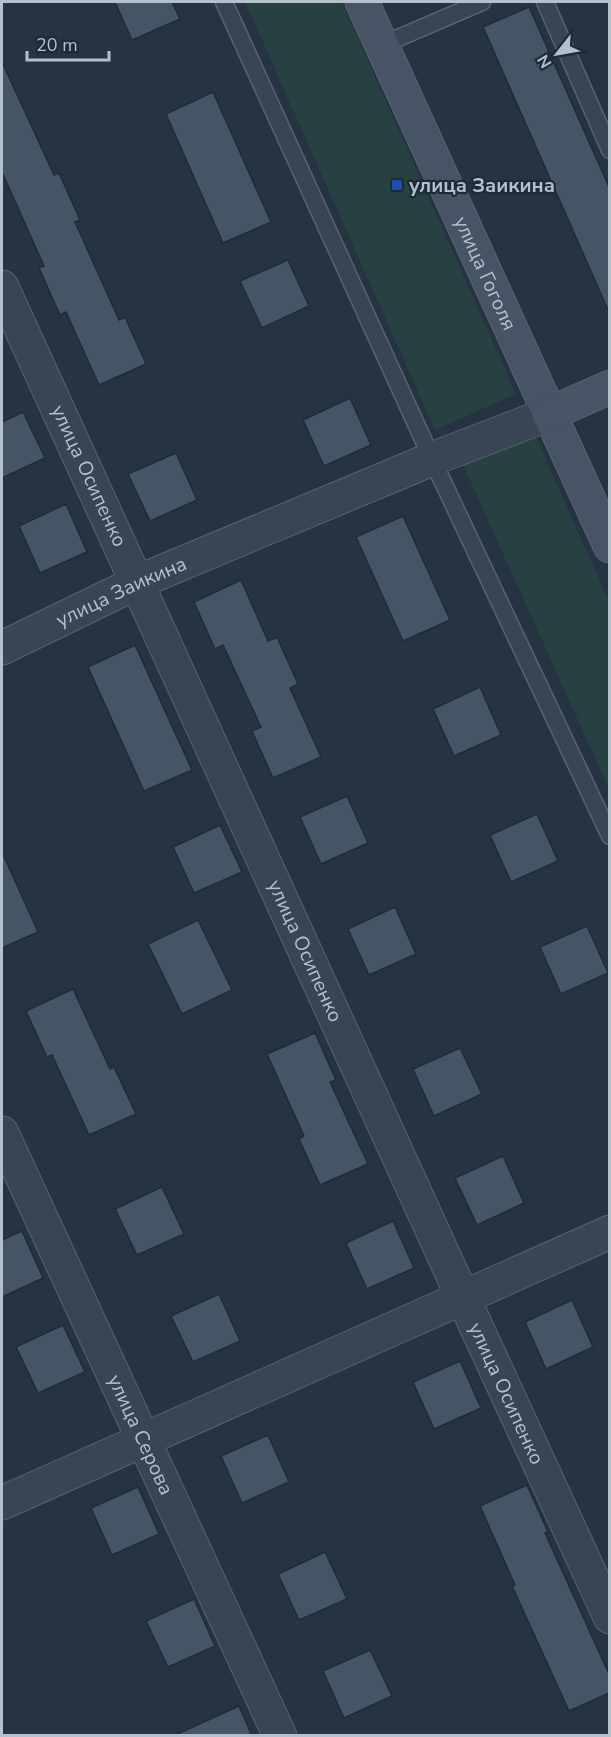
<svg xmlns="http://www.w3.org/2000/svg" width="611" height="1737" font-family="'Nunito Sans',sans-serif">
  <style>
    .green { fill: #274143 }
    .building { fill: #465566; stroke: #202c39; stroke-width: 1.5 }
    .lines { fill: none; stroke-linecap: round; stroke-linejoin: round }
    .lane-casing { stroke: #57636f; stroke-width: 19 }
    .street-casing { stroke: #57636f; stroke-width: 35 }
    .secondary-casing { stroke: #57636f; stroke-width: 35 }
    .lane { stroke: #394552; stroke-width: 16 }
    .street { stroke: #394552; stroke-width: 33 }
    .secondary { stroke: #475465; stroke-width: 33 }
    .transit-dot { fill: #1a4fb4; stroke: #1e2a37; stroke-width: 2 }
    .labels { text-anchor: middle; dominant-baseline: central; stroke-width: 4.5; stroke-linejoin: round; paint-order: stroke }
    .poi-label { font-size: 20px; font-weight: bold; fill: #b6c0cc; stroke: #1e2a37; text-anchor: start }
    .street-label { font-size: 20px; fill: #b6c0cc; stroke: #1e2a37 }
  </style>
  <rect width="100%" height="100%" fill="#253342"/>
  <g class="green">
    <path d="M 245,2 L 342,2 L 516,394 L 435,430 Z"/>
    <path d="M 534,433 L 609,601 L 609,789 L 463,465 Z"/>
  </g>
  <g class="building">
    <path d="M 115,2 L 172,2 L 180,19 L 132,40 Z"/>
    <path d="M 529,7 L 609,187 L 609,312 L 483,27 Z"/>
    <path d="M 2,62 L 54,175 L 59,173 L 80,220 L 75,222 L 119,320 L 125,317 L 146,364 L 99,385 L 66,312 L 60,315 L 39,268 L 44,266 L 2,172 Z"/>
    <path d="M 213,92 L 271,222 L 223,243 L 166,114 Z"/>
    <path d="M 288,260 L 309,306 L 262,328 L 240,281 Z"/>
    <path d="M 350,398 L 371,445 L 324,466 L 303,420 Z"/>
    <path d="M 23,412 L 45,458 L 2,478 L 2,422 Z"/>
    <path d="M 176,453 L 197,500 L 150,521 L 128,474 Z"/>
    <path d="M 66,504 L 87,552 L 40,573 L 19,526 Z"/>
    <path d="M 403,516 L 450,620 L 403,641 L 356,537 Z"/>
    <path d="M 241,580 L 268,641 L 277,637 L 298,684 L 290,688 L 321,757 L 273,778 L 252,731 L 261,727 L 223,645 L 215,649 L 194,602 Z"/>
    <path d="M 135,645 L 192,770 L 144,791 L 88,667 Z"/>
    <path d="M 480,687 L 501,735 L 454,756 L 433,709 Z"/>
    <path d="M 347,796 L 368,843 L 321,864 L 300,817 Z"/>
    <path d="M 537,814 L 558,861 L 511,882 L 490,835 Z"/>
    <path d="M 220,825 L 242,872 L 194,893 L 173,847 Z"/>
    <path d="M 2,852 L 38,932 L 2,948 Z"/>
    <path d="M 395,907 L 416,954 L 369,975 L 348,929 Z"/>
    <path d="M 198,920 L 232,990 L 182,1014 L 148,944 Z"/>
    <path d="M 587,926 L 608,973 L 561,994 L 540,947 Z"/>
    <path d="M 73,989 L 110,1069 L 114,1067 L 136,1114 L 89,1135 L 52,1055 L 47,1057 L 26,1011 Z"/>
    <path d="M 315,1033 L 336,1080 L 330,1082 L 368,1164 L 320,1185 L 299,1139 L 304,1136 L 267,1054 Z"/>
    <path d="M 460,1048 L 482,1094 L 434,1116 L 413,1069 Z"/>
    <path d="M 503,1156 L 524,1203 L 477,1225 L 455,1178 Z"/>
    <path d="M 162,1187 L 184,1234 L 137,1255 L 115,1209 Z"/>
    <path d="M 393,1221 L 414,1268 L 367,1289 L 346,1243 Z"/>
    <path d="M 22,1231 L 43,1278 L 2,1297 L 2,1240 Z"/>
    <path d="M 219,1294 L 240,1341 L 193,1362 L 171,1316 Z"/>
    <path d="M 572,1300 L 593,1347 L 546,1369 L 525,1322 Z"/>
    <path d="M 63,1325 L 85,1372 L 38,1393 L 16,1347 Z"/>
    <path d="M 460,1361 L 481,1408 L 434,1429 L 413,1382 Z"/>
    <path d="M 268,1435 L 289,1482 L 242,1503 L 221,1456 Z"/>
    <path d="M 527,1485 L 548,1532 L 545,1533 L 609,1674 L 609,1693 L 569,1711 L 512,1586 L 515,1585 L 480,1506 Z"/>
    <path d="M 138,1487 L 159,1534 L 112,1555 L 91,1508 Z"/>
    <path d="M 325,1552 L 347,1599 L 299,1620 L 278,1574 Z"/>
    <path d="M 194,1599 L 215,1646 L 168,1667 L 146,1621 Z"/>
    <path d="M 370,1650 L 392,1696 L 344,1718 L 323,1671 Z"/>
    <path d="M 239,1706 L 252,1736 L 173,1736 Z"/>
  </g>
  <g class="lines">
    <defs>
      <g id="lane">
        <path d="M 224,2 L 432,459 L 610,836"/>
        <path d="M 545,2 L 610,150"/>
        <path d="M 382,45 L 482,2"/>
      </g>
      <g id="street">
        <path id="s1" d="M 2,287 C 208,728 404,1175 610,1617"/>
        <path id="s2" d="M 2,648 L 140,581 L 432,459 L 549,414"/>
        <path id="s3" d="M 2,1133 L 280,1736"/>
        <path d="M 2,1503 L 610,1232"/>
      </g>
      <g id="secondary">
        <path id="s4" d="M 362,2 L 610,546"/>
        <path d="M 549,414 L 610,387"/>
      </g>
    </defs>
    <use href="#lane" class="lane-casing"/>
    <use href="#street" class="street-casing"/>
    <use href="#secondary" class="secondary-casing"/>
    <use href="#lane" class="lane"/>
    <use href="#street" class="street"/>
    <use href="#secondary" class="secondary"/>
  </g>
  <rect class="transit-dot" x="391" y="179" width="12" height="12" rx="3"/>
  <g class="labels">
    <g class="poi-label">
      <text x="409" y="185">улица Заикина</text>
    </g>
    <g class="street-label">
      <text stroke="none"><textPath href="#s4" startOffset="298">улица Гоголя</textPath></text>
      <text stroke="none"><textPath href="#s1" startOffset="208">улица Осипенко</textPath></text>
      <text stroke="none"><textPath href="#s2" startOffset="132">улица Заикина</textPath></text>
      <text stroke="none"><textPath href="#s1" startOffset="730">улица Осипенко</textPath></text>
      <text stroke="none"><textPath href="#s1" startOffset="1216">улица Осипенко</textPath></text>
      <text stroke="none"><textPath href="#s3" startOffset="332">улица Серова</textPath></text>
    </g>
  </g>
  <rect width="611" height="1737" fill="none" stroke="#b6c0cc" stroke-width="6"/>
  <g transform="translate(557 54) rotate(239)" stroke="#1e2a37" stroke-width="4.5" paint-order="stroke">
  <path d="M0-4.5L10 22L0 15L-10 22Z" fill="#b6c0cc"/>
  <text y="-9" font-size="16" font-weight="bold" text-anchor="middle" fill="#b6c0cc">N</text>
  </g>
  <path d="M27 51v9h82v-9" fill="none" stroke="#b6c0cc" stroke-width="3"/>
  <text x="36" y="51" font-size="18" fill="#b6c0cc" stroke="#1e2a37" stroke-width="4.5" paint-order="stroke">20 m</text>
</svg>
